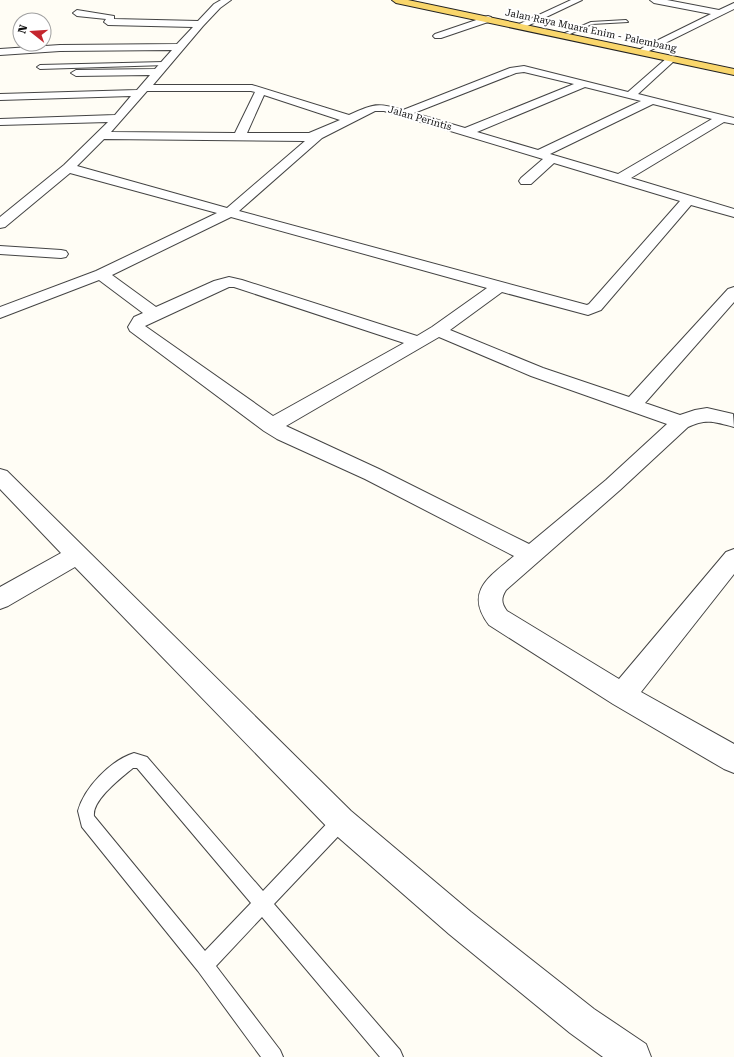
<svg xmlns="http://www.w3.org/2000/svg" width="734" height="1057" font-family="'Roboto Serif',serif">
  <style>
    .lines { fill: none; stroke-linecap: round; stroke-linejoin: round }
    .lane-casing { stroke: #444; stroke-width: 2 }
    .street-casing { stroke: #444; stroke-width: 2 }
    .primary-casing { stroke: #222; stroke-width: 2 }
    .lane { fill: #fff; fill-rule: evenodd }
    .street { fill: #fff; fill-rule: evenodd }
    .primary { fill: #f9d66b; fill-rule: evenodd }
    .labels { text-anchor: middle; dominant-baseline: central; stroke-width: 4; stroke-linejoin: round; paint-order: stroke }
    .far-street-label { font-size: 10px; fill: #111; stroke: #fff }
  </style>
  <rect width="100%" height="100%" fill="#fffdf5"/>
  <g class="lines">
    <defs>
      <g id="lane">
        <path d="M 626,20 L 628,22 L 592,24 L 570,34 L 565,33 L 591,22 Z"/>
        <path d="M 164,62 L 167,64 L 166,65 L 40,69 L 37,67 L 40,65 Z"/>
        <path d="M 134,753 L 147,757 L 263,891 L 335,815 L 341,813 L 347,815 L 349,821 L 347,827 L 274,904 L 400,1050 L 403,1057 L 380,1057 L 262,917 L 216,966 L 280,1050 L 283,1057 L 261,1057 L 198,971 L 82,827 L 78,811 C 84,788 111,760 134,753 ZM 133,768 L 137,768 L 251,903 L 205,951 L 94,816 C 92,800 121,778 133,768 Z"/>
      </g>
      <g id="street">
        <path d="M 221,0 L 231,0 L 220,8 L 203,26 L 153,85 L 252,85 L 349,115 C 373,104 377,102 403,110 L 510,68 L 524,66 L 628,92 L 668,57 L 671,56 L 676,59 L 674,61 L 638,94 L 734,118 L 734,124 L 724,122 L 631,178 L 734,209 L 734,217 L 691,205 L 601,310 L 588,315 L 502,292 L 450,330 L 543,368 L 629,397 L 728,289 L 734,287 L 734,302 L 645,403 L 680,415 L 695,410 L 707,408 L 733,414 L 734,427 C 716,422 706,418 688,427 L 620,490 L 506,590 C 501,598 501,603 507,611 L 619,679 L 726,552 L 734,549 L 734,574 L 641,692 L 734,744 L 734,773 L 724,769 L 613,704 L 489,625 C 464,592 489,577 514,556 L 365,479 L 277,439 L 264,431 L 130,331 L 128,327 L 134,317 L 143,313 L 99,280 L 0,318 L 0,307 L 96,271 L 217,213 L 70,173 L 5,227 L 0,228 L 0,217 L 64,165 L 108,122 L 0,125 L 0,119 L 115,115 L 131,96 L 0,100 L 0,94 L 137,90 L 150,75 L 76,76 L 71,73 L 76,70 L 155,69 L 172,50 L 60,51 L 0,55 L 0,49 L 60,45 L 177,44 L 193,27 L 108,25 L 104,22 L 106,19 L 77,16 L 73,13 L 77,10 L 114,16 L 114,19 L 198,21 L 214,4 ZM 524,72 L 574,84 L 465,128 L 414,113 L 516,73 ZM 585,87 L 641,101 L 538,150 L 477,132 ZM 147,91 L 251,91 L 255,92 L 235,133 L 111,132 ZM 264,95 L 340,120 L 309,133 L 247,133 ZM 653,104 L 712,119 L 618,174 L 550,154 ZM 375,111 L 384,111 L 543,159 L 521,178 L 519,181 L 521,184 L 531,184 L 554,163 L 680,201 L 589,304 L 587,305 L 239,211 L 322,138 ZM 104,139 L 305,141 L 227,208 L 77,166 ZM 231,217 L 487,288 L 432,327 L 417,336 L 242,280 L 229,277 L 214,281 L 156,307 L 112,275 ZM 229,287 L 234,287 L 404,343 L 273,416 L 145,326 ZM 439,337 L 531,376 L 667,424 L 606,480 L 529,544 L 379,469 L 286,426 Z"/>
        <path d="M 571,0 L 582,0 L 523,28 L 517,28 L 515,26 Z"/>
        <path d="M 650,0 L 667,0 L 719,10 L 734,3 L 734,9 L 645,53 L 642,52 L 640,50 L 642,48 L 711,14 L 654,3 Z"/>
        <path d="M 488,16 L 491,17 L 492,19 L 491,21 L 441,38 L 435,38 L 433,36 L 435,34 Z"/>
        <path d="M 0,246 L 61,250 L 66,251 L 68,254 L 66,257 L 61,258 L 0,254 Z"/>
        <path d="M 0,469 L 7,471 L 351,811 L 471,912 L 594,1009 L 646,1044 L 651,1057 L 603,1057 L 570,1033 L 449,934 L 331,831 L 75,567 L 8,606 L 0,609 L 0,587 L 61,553 L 0,489 Z"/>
      </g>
      <path id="primary" d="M 392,0 L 408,0 L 734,69 L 734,75 L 396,3 Z"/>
    </defs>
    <use href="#lane" class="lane-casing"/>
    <use href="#street" class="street-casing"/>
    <use href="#primary" class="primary-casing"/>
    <use href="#lane" class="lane"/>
    <use href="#street" class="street"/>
    <use href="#primary" class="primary"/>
  </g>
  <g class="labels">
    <g class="far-street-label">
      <text transform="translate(591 30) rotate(12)">Jalan Raya Muara Enim - Palembang</text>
      <text transform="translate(420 118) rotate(16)">Jalan Perintis</text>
    </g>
  </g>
  <g transform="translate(32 32) rotate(287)"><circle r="19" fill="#ffffff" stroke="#a0a0a0"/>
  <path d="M0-3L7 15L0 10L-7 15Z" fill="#c4262e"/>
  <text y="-6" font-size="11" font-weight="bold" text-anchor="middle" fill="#111111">N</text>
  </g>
</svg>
